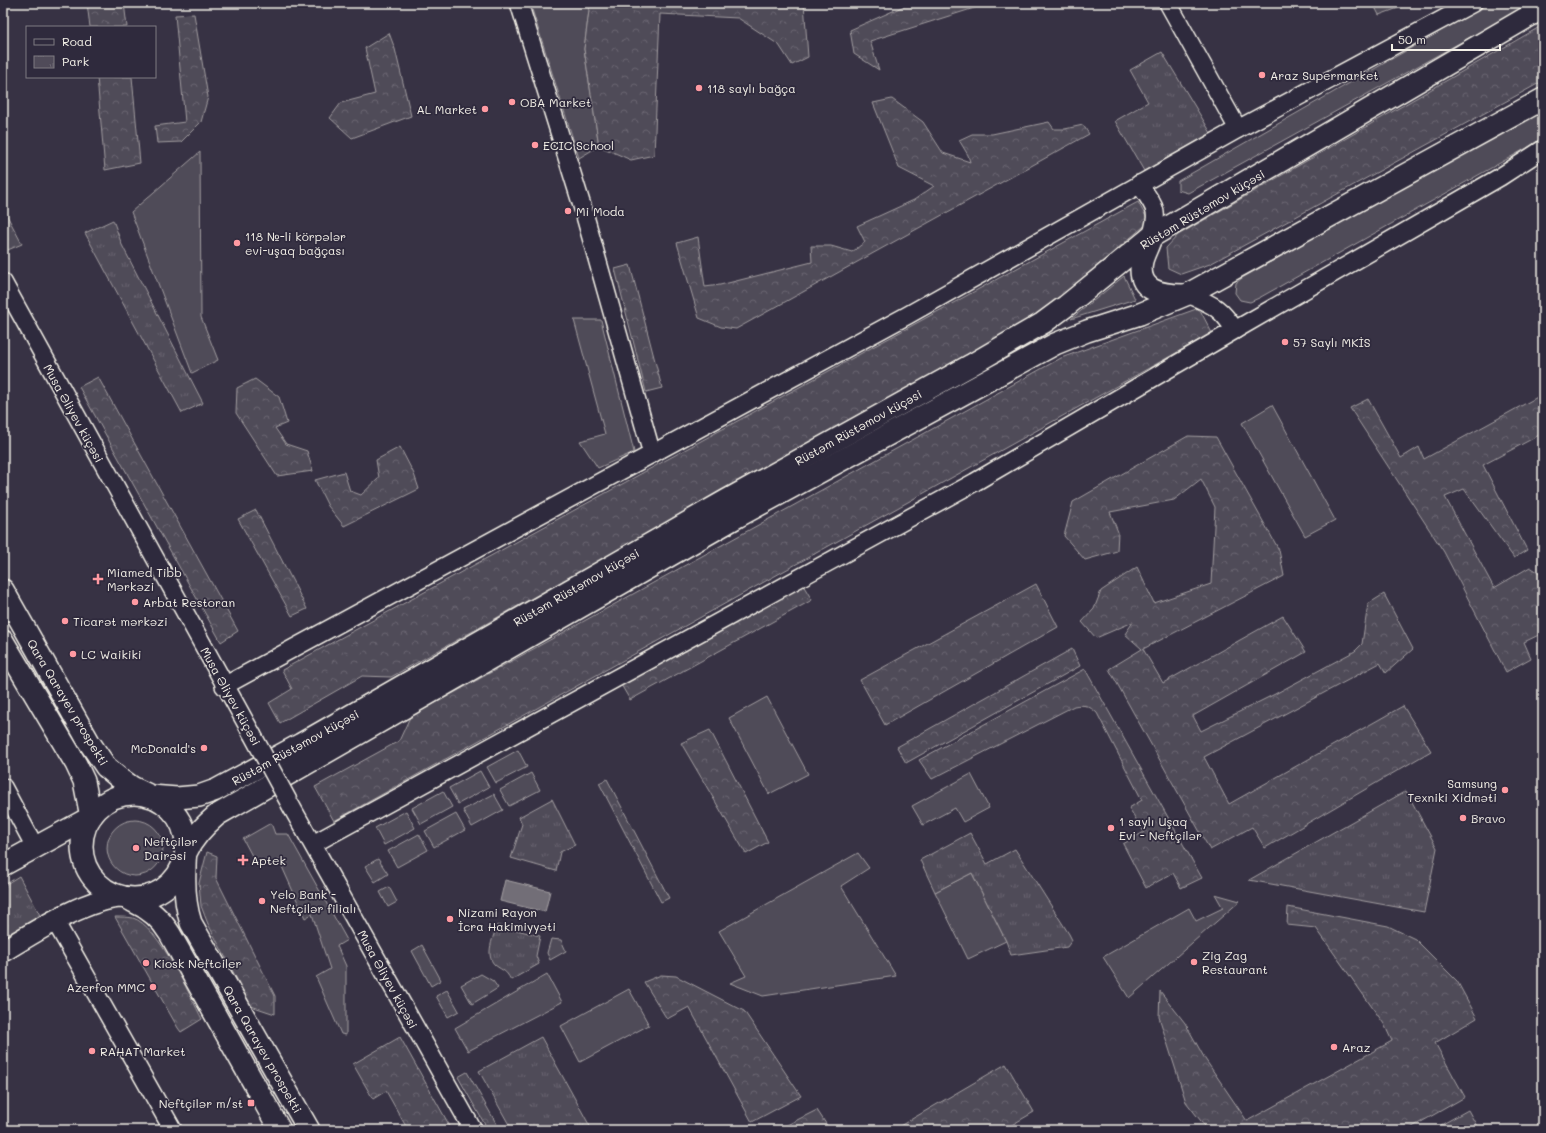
<svg xmlns="http://www.w3.org/2000/svg" width="1546" height="1133" font-family="Mali,sans-serif">
  <style>
    .grass { fill: #504b59; stroke: #a29ea0 }
    .forest { fill: url(#forest-crowns); stroke: #a29ea0 }
    .park { fill: url(#park-tufts); stroke: #a29ea0 }
    .water { fill: #726e77; stroke: #a6a2a4 }
    .lines { fill: none; stroke-linecap: round; stroke-linejoin: round }
    .minor-casing { stroke: #f4f1e8; stroke-width: 20 }
    .major-casing { stroke: #f4f1e8; stroke-width: 24 }
    .minor { stroke: #2f2a3d; stroke-width: 17 }
    .major { stroke: #2f2a3d; stroke-width: 21 }
    .minor-bridge-casing { stroke: #f4f1e8; stroke-width: 20; stroke-linecap: butt }
    .minor-bridge { stroke: #2f2a3d; stroke-width: 17 }
    .poi-dot { fill: #ff9aa2; stroke: #2f2a3d; stroke-width: 1.5 }
    .labels { text-anchor: middle; dominant-baseline: central; stroke-width: 3.5; stroke-linejoin: round; paint-order: stroke }
    .poi-label { font-size: 12px; fill: #f4f1e8; stroke: #2f2a3d; text-anchor: start }
    .street-label { font-size: 12px; fill: #f4f1e8; stroke: #2f2a3d }
  </style>
  <defs>
    <pattern id="forest-crowns" width="20" height="18" patternUnits="userSpaceOnUse"><rect width="20" height="18" fill="#504b59"/><path d="M2 6a3 3 0 1 1 6 0M12 15a3 3 0 1 1 6 0" fill="none" stroke="#6a6571"/></pattern>
    <pattern id="park-tufts" width="24" height="20" patternUnits="userSpaceOnUse"><rect width="24" height="20" fill="#504b59"/><path d="M3 7l-1-3M5 7V3M7 7l1-3M15 17l-1-3M17 17v-4M19 17l1-3" fill="none" stroke="#6a6571"/></pattern>
  </defs>
  <rect width="100%" height="100%" fill="#373244"/>
  <filter id="ink" filterUnits="userSpaceOnUse"><feTurbulence type="fractalNoise" baseFrequency=".025" numOctaves="2"/><feDisplacementMap in="SourceGraphic" scale="8" xChannelSelector="R" yChannelSelector="G"/><feConvolveMatrix kernelMatrix="1 2 1 2 8 2 1 2 1" color-interpolation-filters="sRGB"/></filter>
  <g filter="url(#ink)">
    <g class="grass">
      <path d="M 530,3 L 590,3 L 584,49 L 599,146 L 579,158 Z"/>
      <path d="M 1373,3 L 1412,3 L 1379,15 Z"/>
      <path d="M 1494,3 L 1532,3 L 1188,193 L 1178,190 L 1178,181 L 1488,4 Z"/>
      <path d="M 1543,109 L 1543,137 L 1541,140 L 1259,298 L 1250,302 L 1240,300 L 1235,293 L 1236,283 L 1242,278 Z"/>
      <path d="M 200,152 L 201,317 L 218,360 L 192,373 L 131,212 Z"/>
      <path d="M 1124,276 L 1135,299 L 1071,319 Z"/>
      <path d="M 574,320 L 601,320 L 634,452 L 598,468 L 580,441 L 605,434 Z"/>
      <path d="M 1272,405 L 1335,520 L 1305,536 L 1242,423 Z"/>
      <path d="M 767,697 L 808,774 L 769,794 L 729,718 Z"/>
      <path d="M 518,750 L 527,767 L 496,783 L 487,767 Z"/>
      <path d="M 480,771 L 489,787 L 458,804 L 449,788 Z"/>
      <path d="M 531,773 L 540,790 L 509,806 L 500,790 Z"/>
      <path d="M 971,774 L 989,808 L 963,822 L 955,808 L 923,825 L 912,806 Z"/>
      <path d="M 443,791 L 452,807 L 421,824 L 412,808 Z"/>
      <path d="M 494,794 L 503,810 L 472,827 L 463,810 Z"/>
      <path d="M 406,811 L 415,828 L 384,845 L 375,828 Z"/>
      <path d="M 456,814 L 465,830 L 434,847 L 425,831 Z"/>
      <circle cx="135" cy="848" r="28"/>
      <path d="M 271,823 L 275,834 L 288,834 L 347,940 L 337,946 L 346,966 L 346,1035 L 341,1034 L 316,977 L 330,969 L 312,914 L 305,918 L 279,860 L 259,869 L 243,839 Z"/>
      <path d="M 419,834 L 428,850 L 397,867 L 388,851 Z"/>
      <path d="M 858,853 L 869,868 L 841,886 L 896,976 L 763,996 L 730,983 L 746,976 L 719,931 Z"/>
      <path d="M 378,859 L 388,874 L 375,882 L 365,866 Z"/>
      <path d="M 972,873 L 1006,941 L 968,959 L 935,892 Z"/>
      <path d="M 389,887 L 397,902 L 388,907 L 380,892 Z"/>
      <path d="M 1215,894 L 1240,901 L 1129,998 L 1103,957 L 1189,908 L 1196,921 L 1223,908 Z"/>
      <path d="M 551,939 L 561,940 L 566,951 L 550,960 L 547,953 Z"/>
      <path d="M 422,945 L 441,980 L 431,986 L 412,951 Z"/>
      <path d="M 481,974 L 493,981 L 498,988 L 472,1004 L 461,985 Z"/>
      <path d="M 547,974 L 562,1002 L 468,1051 L 455,1028 Z"/>
      <path d="M 629,989 L 649,1025 L 580,1062 L 561,1026 Z"/>
      <path d="M 447,990 L 459,1011 L 448,1017 L 436,996 Z"/>
      <path d="M 1468,1110 L 1479,1130 L 1432,1130 Z"/>
    </g>
    <g class="forest">
      <path d="M 87,3 L 124,3 L 127,27 L 90,27 Z"/>
      <path d="M 590,3 L 804,3 L 808,57 L 792,65 L 779,45 L 738,18 L 660,14 L 654,155 L 631,160 L 599,146 L 584,49 Z"/>
      <path d="M 911,3 L 990,3 L 870,41 L 879,70 L 854,54 L 850,30 Z"/>
      <path d="M 194,14 L 208,97 L 201,122 L 181,142 L 157,143 L 155,126 L 185,122 L 175,15 Z"/>
      <path d="M 1543,25 L 1543,81 L 1210,264 L 1181,274 L 1168,268 L 1166,248 L 1178,235 Z"/>
      <path d="M 389,33 L 395,49 L 411,116 L 352,138 L 330,118 L 341,103 L 375,94 L 365,48 Z"/>
      <path d="M 97,77 L 132,77 L 140,163 L 105,170 Z"/>
      <path d="M 892,99 L 923,122 L 943,153 L 970,162 L 968,155 L 959,140 L 972,134 L 992,134 L 1049,122 L 1054,129 L 1065,129 L 1083,125 L 1089,134 L 736,329 L 721,327 L 699,318 L 677,243 L 698,237 L 705,287 L 720,285 L 812,262 L 811,246 L 831,246 L 852,252 L 865,242 L 857,226 L 914,200 L 934,186 L 899,168 L 873,103 Z"/>
      <path d="M 1138,202 L 1149,222 L 1041,313 L 391,677 L 362,676 L 280,723 L 269,703 L 292,689 L 282,670 Z"/>
      <path d="M 3,208 L 22,244 L 3,252 Z"/>
      <path d="M 630,265 L 662,388 L 646,392 L 615,269 Z"/>
      <path d="M 1199,308 L 1212,333 L 334,821 L 315,787 L 399,741 L 410,717 L 1061,358 Z"/>
      <path d="M 98,377 L 238,631 L 221,642 L 79,387 Z"/>
      <path d="M 255,379 L 279,397 L 287,423 L 275,428 L 286,444 L 307,451 L 313,471 L 277,476 L 236,413 L 237,388 Z"/>
      <path d="M 1543,394 L 1543,433 L 1483,465 L 1527,550 L 1514,558 L 1464,489 L 1445,497 L 1494,588 L 1530,567 L 1543,575 L 1543,633 L 1524,642 L 1531,658 L 1506,672 L 1444,552 L 1350,408 L 1368,399 L 1401,458 L 1419,447 L 1424,459 Z"/>
      <path d="M 1188,436 L 1216,437 L 1279,550 L 1284,576 L 1143,649 L 1163,683 L 1283,616 L 1306,652 L 1193,716 L 1201,731 L 1275,694 L 1355,651 L 1362,644 L 1368,604 L 1384,594 L 1413,649 L 1386,673 L 1380,663 L 1204,757 L 1229,804 L 1403,706 L 1431,751 L 1265,848 L 1252,827 L 1210,850 L 1109,669 L 1142,649 L 1125,634 L 1133,622 L 1096,638 L 1082,622 L 1094,609 L 1101,591 L 1137,567 L 1154,603 L 1211,584 L 1215,507 L 1201,479 L 1174,500 L 1110,512 L 1118,532 L 1117,551 L 1085,560 L 1064,536 L 1073,502 Z"/>
      <path d="M 400,447 L 414,474 L 419,489 L 344,526 L 328,506 L 315,480 L 344,472 L 350,491 L 361,495 L 379,478 L 376,460 Z"/>
      <path d="M 256,510 L 307,609 L 292,616 L 238,519 Z"/>
      <path d="M 1036,584 L 1058,627 L 885,725 L 860,680 Z"/>
      <path d="M 803,585 L 812,600 L 630,700 L 620,683 Z"/>
      <path d="M 1072,649 L 1080,666 L 906,763 L 897,747 Z"/>
      <path d="M 1085,669 L 1202,878 L 1181,888 L 1173,873 L 1146,888 L 1123,844 L 1144,832 L 1129,808 L 1142,800 L 1097,713 C 1089,706 1085,704 1074,706 L 932,779 L 919,760 Z"/>
      <path d="M 710,730 L 768,842 L 746,854 L 681,743 Z"/>
      <path d="M 607,779 L 669,898 L 661,902 L 599,783 Z"/>
      <path d="M 207,852 L 217,856 L 216,878 L 275,996 L 275,1014 L 251,1006 L 208,924 L 201,906 L 199,883 Z"/>
      <path d="M 1288,907 L 1388,926 L 1415,939 L 1457,981 L 1477,1018 L 1435,1043 L 1465,1097 L 1407,1130 L 1208,1130 L 1186,1102 L 1159,1017 L 1160,991 L 1185,1023 L 1205,1059 L 1247,1121 L 1392,1041 L 1384,1024 L 1316,928 L 1287,925 Z"/>
      <path d="M 115,917 C 121,917 128,917 133,918 C 158,925 190,996 202,1019 L 181,1032 L 178,1028 Z"/>
      <path d="M 661,975 L 676,976 L 744,1011 L 801,1096 L 752,1122 L 689,1007 L 667,1019 L 644,982 Z"/>
      <path d="M 400,1037 L 452,1130 L 408,1130 L 386,1091 L 373,1099 L 353,1064 Z"/>
      <path d="M 1006,1064 L 1034,1112 L 1003,1130 L 893,1130 Z"/>
      <path d="M 467,1072 L 500,1130 L 488,1130 L 458,1077 Z"/>
      <path d="M 817,1110 L 830,1130 L 777,1130 Z"/>
    </g>
    <g class="park">
      <path d="M 1162,52 L 1211,133 L 1144,171 L 1115,121 L 1148,102 L 1130,70 Z"/>
      <path d="M 113,220 L 122,245 L 203,403 L 182,413 L 85,233 Z"/>
      <path d="M 1406,791 L 1437,848 L 1424,912 L 1249,880 Z"/>
      <path d="M 552,799 L 575,845 L 560,852 L 556,871 L 511,858 L 522,824 L 519,817 Z"/>
      <path d="M 970,833 L 987,864 L 1015,849 L 1069,934 L 1072,940 L 1067,947 L 1011,955 L 1006,941 L 972,873 L 935,892 L 920,860 Z"/>
      <path d="M 19,876 L 41,917 L 3,939 L 3,886 Z"/>
      <path d="M 497,925 L 540,936 L 536,956 L 539,964 L 511,980 C 505,969 504,972 495,965 C 484,955 494,936 497,925 Z"/>
      <path d="M 541,1037 L 592,1130 L 512,1130 L 479,1071 Z"/>
    </g>
    <path class="water" d="M 505,880 L 550,891 L 545,912 L 500,901 Z"/>
    <g class="lines">
      <defs>
        <g id="minor">
          <path d="M 519,3 L 583,209 L 652,454"/>
          <path d="M 1168,3 L 1238,129"/>
          <path d="M 1139,184 C 1155,207 1160,210 1151,237"/>
          <path d="M 3,282 L 252,734"/>
          <path d="M 1188,294 C 1213,305 1220,307 1235,330"/>
          <path d="M 224,686 L 908,315 L 1238,129 L 1473,3"/>
          <path d="M 3,787 L 35,847"/>
          <path d="M 291,806 L 473,1130"/>
          <path d="M 313,844 L 975,482 L 1235,330 L 1500,177 L 1543,149"/>
          <path d="M 55,921 L 173,1130"/>
        </g>
        <g id="major">
          <path d="M 1151,237 C 1149,245 1144,253 1142,261 C 1136,291 1161,295 1183,295"/>
          <path d="M 3,590 L 89,742 L 106,767 L 118,777 L 132,787 L 151,796 L 177,798 L 199,796 L 216,790 L 301,744 L 727,500 L 971,365 L 1043,323 L 1066,306 L 1151,237 L 1543,8"/>
          <path d="M 3,641 L 76,764 L 84,781 L 91,817 L 3,865"/>
          <circle cx="134" cy="846" r="52"/>
          <path d="M 3,951 C 33,933 88,897 123,897 C 126,897 131,900 134,902 C 150,909 161,919 170,934 L 280,1130"/>
          <path d="M 309,1130 L 191,923 C 185,905 184,888 185,868 C 185,863 185,858 186,853 C 193,837 204,826 217,815 L 737,517 L 1055,344 L 1087,331 L 1140,314 L 1188,294 L 1543,99"/>
        </g>
      </defs>
      <use href="#minor" class="minor-casing"/>
      <use href="#major" class="major-casing"/>
      <use href="#minor" class="minor"/>
      <use href="#major" class="major"/>
      <defs>
        <path id="minor-bridge" d="M 252,734 L 291,806"/>
      </defs>
      <use href="#minor-bridge" class="minor-bridge-casing"/>
      <use href="#minor-bridge" class="minor-bridge"/>
    </g>
  </g>
  <g class="poi-dot">
    <circle cx="1262" cy="75" r="4"/>
    <circle cx="699" cy="88" r="4"/>
    <circle cx="512" cy="102" r="4"/>
    <circle cx="485" cy="109" r="4"/>
    <circle cx="535" cy="145" r="4"/>
    <circle cx="568" cy="211" r="4"/>
    <circle cx="237" cy="243" r="4"/>
    <circle cx="1285" cy="342" r="4"/>
    <path d="M96 573h4v4h4v4h-4v4h-4v-4h-4v-4h4z"/>
    <circle cx="135" cy="602" r="4"/>
    <circle cx="65" cy="621" r="4"/>
    <circle cx="73" cy="654" r="4"/>
    <circle cx="204" cy="748" r="4"/>
    <circle cx="1505" cy="790" r="4"/>
    <circle cx="1463" cy="818" r="4"/>
    <circle cx="1111" cy="828" r="4"/>
    <circle cx="136" cy="848" r="4"/>
    <path d="M241 854h4v4h4v4h-4v4h-4v-4h-4v-4h4z"/>
    <circle cx="262" cy="901" r="4"/>
    <circle cx="450" cy="919" r="4"/>
    <circle cx="1194" cy="962" r="4"/>
    <circle cx="146" cy="963" r="4"/>
    <circle cx="153" cy="987" r="4"/>
    <circle cx="1334" cy="1047" r="4"/>
    <circle cx="92" cy="1051" r="4"/>
    <rect x="247" y="1099" width="8" height="8" rx="2"/>
  </g>
  <g class="labels">
    <g class="poi-label">
      <text x="1270" y="75">Araz Supermarket</text>
      <text x="707" y="88">118 saylı bağça</text>
      <text x="520" y="102">OBA Market</text>
      <text x="477" y="109" text-anchor="end">AL Market</text>
      <text x="543" y="145">ECIC School</text>
      <text x="576" y="211">Mi Moda</text>
      <text x="245" y="236">118 №-li körpələr<tspan x="245" dy="14">evi-uşaq bağçası</tspan></text>
      <text x="1293" y="342">57 Saylı MKİS</text>
      <text x="107" y="572">Miamed Tibb<tspan x="107" dy="14">Mərkəzi</tspan></text>
      <text x="143" y="602">Arbat Restoran</text>
      <text x="73" y="621">Ticarət mərkəzi</text>
      <text x="81" y="654">LC Waikiki</text>
      <text x="196" y="748" text-anchor="end">McDonald's</text>
      <text x="1497" y="783" text-anchor="end">Samsung<tspan x="1497" dy="14">Texniki Xidməti</tspan></text>
      <text x="1471" y="818">Bravo</text>
      <text x="1119" y="821">1 saylı Uşaq<tspan x="1119" dy="14">Evi - Neftçilər</tspan></text>
      <text x="144" y="841">Neftçilər<tspan x="144" dy="14">Dairəsi</tspan></text>
      <text x="251" y="860">Aptek</text>
      <text x="270" y="894">Yelo Bank -<tspan x="270" dy="14">Neftçilər filialı</tspan></text>
      <text x="458" y="912">Nizami Rayon<tspan x="458" dy="14">İcra Hakimiyyəti</tspan></text>
      <text x="1202" y="955">Zig Zag<tspan x="1202" dy="14">Restaurant</tspan></text>
      <text x="154" y="963">Kiosk Neftciler</text>
      <text x="145" y="987" text-anchor="end">Azerfon MMC</text>
      <text x="1342" y="1047">Araz</text>
      <text x="100" y="1051">RAHAT Market</text>
      <text x="243" y="1103" text-anchor="end">Neftçilər m/st</text>
    </g>
    <g class="street-label">
      <text transform="translate(1202 209) rotate(-31)">Rüstəm Rüstəmov küçəsi</text>
      <text transform="translate(74 413) rotate(61)">Musa Əliyev küçəsi</text>
      <text transform="translate(858 427) rotate(-29)">Rüstəm Rüstəmov küçəsi</text>
      <text transform="translate(576 587) rotate(-30)">Rüstəm Rüstəmov küçəsi</text>
      <text transform="translate(231 696) rotate(61)">Musa Əliyev küçəsi</text>
      <text transform="translate(68 702) rotate(59)">Qara Qarayev prospekti</text>
      <text transform="translate(295 747) rotate(-29)">Rüstəm Rüstəmov küçəsi</text>
      <text transform="translate(388 979) rotate(61)">Musa Əliyev küçəsi</text>
      <text transform="translate(263 1049) rotate(60)">Qara Qarayev prospekti</text>
    </g>
  </g>
  <rect width="1546" height="1133" fill="none" stroke="#2f2a3d" stroke-width="16"/>
  <rect x="8" y="8" width="1530" height="1117" fill="none" stroke="#f4f1e8" stroke-width="1.5" filter="url(#ink)"/>
  <rect x="26" y="26" width="130" height="52" fill="#2f2a3d" stroke="#7e7a81"/>
  <rect x="34" y="39" width="20" height="6" fill="#2f2a3d" stroke="#7e7a81"/>
  <text x="62" y="46" font-size="12" fill="#f4f1e8">Road</text>
  <rect x="34" y="56" width="20" height="12" fill="url(#park-tufts)" stroke="#7e7a81"/>
  <text x="62" y="66" font-size="12" fill="#f4f1e8">Park</text>
  <path d="M1392 44v6h108v-6" fill="none" stroke="#f4f1e8" stroke-width="2"/>
  <text x="1398" y="44" font-size="12" fill="#f4f1e8" stroke="#2f2a3d" stroke-width="3" paint-order="stroke">50 m</text>
</svg>
